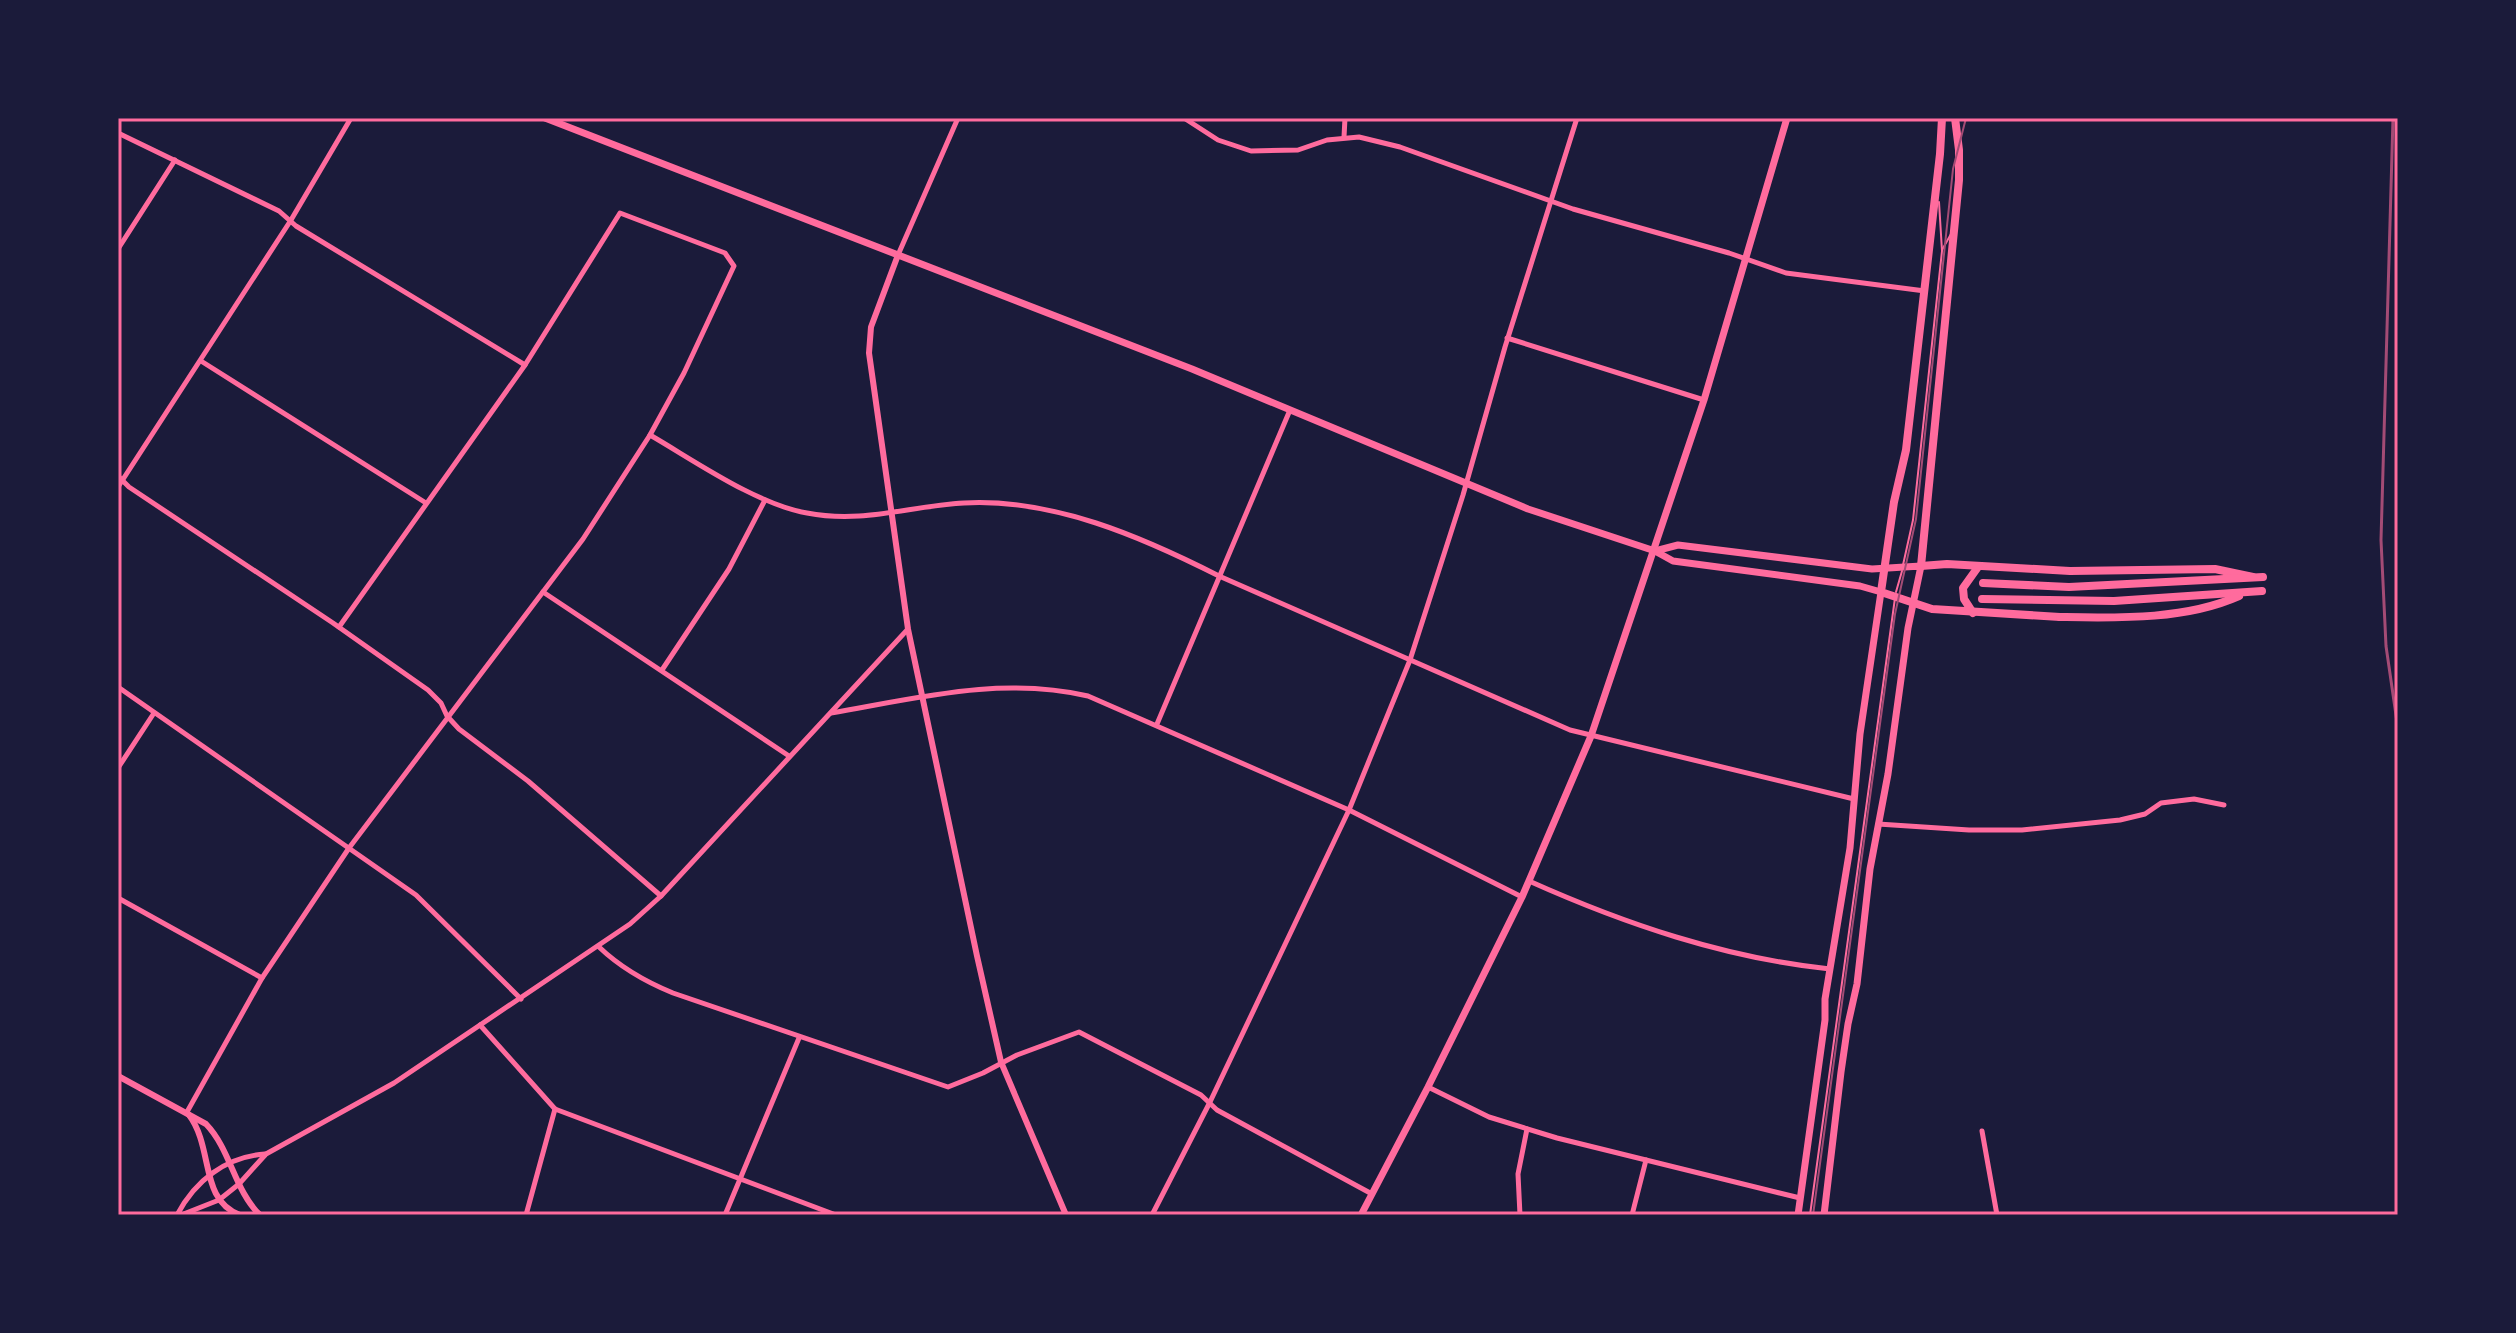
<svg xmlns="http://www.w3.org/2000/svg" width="2516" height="1333" font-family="Cabin,sans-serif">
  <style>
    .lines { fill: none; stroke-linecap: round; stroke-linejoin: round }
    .service { stroke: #ff6b9d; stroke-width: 2 }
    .minor { stroke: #ff6b9d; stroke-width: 5 }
    .tertiary { stroke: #ff6b9d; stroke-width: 6 }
    .secondary { stroke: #ff6b9d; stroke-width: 7 }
    .primary { stroke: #ff6b9d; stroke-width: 8 }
    .trunk { stroke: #ff6b9d; stroke-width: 8 }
    .tram { stroke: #a44b75; stroke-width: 2 }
    .rail { stroke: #a44b75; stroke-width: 3 }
    .neatline { fill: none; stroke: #ff6b9d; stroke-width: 3 }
  </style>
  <rect width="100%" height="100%" fill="#1b1b3a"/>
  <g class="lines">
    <g class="service">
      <path d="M 1942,250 L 1951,234"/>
      <path d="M 1903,565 L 1913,520 L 1942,251 L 1939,202"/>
      <path d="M 1896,592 L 1902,571"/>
      <path d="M 1810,1215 L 1895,598"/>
    </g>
    <g class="minor">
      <path d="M 1184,118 L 1218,140 L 1251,151 L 1298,150 L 1327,140 L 1359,137 L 1400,147 L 1573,209 L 1729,253 L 1786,273 L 1925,291"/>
      <path d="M 118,133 L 279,211 L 296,226 L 525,365"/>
      <path d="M 1344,137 L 1345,118"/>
      <path d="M 118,249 L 175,160"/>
      <path d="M 898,255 L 958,118"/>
      <path d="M 1507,338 L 1704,400"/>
      <path d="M 201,361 L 426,503"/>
      <path d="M 650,435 C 695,461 756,504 807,513 C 863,524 909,506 964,503 C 1053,498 1142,537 1219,576 L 1570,730 L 1854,799"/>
      <path d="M 118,476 L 129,487 L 333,623 L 428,690 L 441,703 L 447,716 L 459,729 L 528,781 L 661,896"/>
      <path d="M 118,487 L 291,220 L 351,118"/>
      <path d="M 543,592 L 789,756"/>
      <path d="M 662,670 L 729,569 L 765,500"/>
      <path d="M 118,687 L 416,895 L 521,999"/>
      <path d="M 831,713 C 918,698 1000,676 1088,696 L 1349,810 L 1522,897"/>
      <path d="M 1157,724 L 1290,410"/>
      <path d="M 118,768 L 154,713"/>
      <path d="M 1878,824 L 1969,830 L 2022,830 L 2120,820 L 2145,814 L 2161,803 L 2194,799 L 2224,805"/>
      <path d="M 1529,881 C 1625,924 1725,958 1830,969"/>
      <path d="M 118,898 L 262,978"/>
      <path d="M 599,947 C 621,968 646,982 673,993 L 948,1087 L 983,1073 L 1017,1055 L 1079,1032 L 1201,1095 L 1217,1110 L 1372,1194"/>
      <path d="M 480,1025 L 555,1109 L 836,1215"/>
      <path d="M 1428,1087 L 1489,1117 L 1557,1138 L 1800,1198"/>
      <path d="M 187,1112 L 262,978 L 349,848 L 583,539 L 650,435 L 684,373 L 734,266 L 725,253 L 620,213 L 525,365 L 339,627"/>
      <path d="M 1982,1131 L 1997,1215"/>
      <path d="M 177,1215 C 195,1181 225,1157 265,1154"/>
      <path d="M 181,1215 L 219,1200 L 239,1184 L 266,1154 L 394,1083 L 630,924 L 661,896 L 908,629"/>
      <path d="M 526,1215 L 555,1109"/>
      <path d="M 725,1215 L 799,1038"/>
      <path d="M 1152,1215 L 1210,1102 L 1349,810 L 1410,660 L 1463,495 L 1505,347 L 1577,118"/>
      <path d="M 1520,1215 L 1518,1174 L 1527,1129"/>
      <path d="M 1632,1215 L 1646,1160"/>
    </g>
    <g class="tertiary">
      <path d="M 898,255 L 871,327 L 869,353 L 908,629 L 977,956 L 1001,1062 L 1066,1215"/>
      <path d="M 118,1076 L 206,1124 C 231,1150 234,1190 260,1215"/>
      <path d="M 189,1115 C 214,1148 199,1200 240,1215"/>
    </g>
    <g class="secondary">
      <path d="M 545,118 L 1192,369 L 1528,509 L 1655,551 L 1673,561 L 1860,586 L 1881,592 L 1860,734 L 1850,848 L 1825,999 L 1825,1020 L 1798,1215"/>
      <path d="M 1655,551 L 1678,545 L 1872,569 L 1921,566 L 1908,628 L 1888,774 L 1870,869 L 1857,984 L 1848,1024 L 1841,1072 L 1824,1215"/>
      <path d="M 1361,1215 L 1428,1087 L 1522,897 L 1591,736 L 1704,400 L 1787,118"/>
    </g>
    <g class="primary">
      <path d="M 1942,118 L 1940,154 L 1906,450 L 1894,502 L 1881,592 L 1932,609 L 2060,617"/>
      <path d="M 1921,566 L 1959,180 L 1959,150 L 1955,118"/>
    </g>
    <g class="trunk">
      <path d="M 1921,566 L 1947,564 L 2070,571 L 2215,569 L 2253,577"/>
      <path d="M 1983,583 L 2069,587 L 2263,577"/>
      <path d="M 1982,599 L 2114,601 L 2262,591"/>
      <path d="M 1973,613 L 1964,599 L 1963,588 L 1978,567"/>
      <path d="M 2060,617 C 2119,618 2185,620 2239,596"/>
    </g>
    <path class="tram" d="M 1813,1215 L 1895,614 L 1916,519 L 1953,169 L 1966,118"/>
    <path class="rail" d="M 2393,118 L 2381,540 L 2386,646 L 2398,729"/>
  </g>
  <rect width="2516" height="1333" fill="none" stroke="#1b1b3a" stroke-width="240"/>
  <rect x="120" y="120" width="2276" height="1093" class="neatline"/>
</svg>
